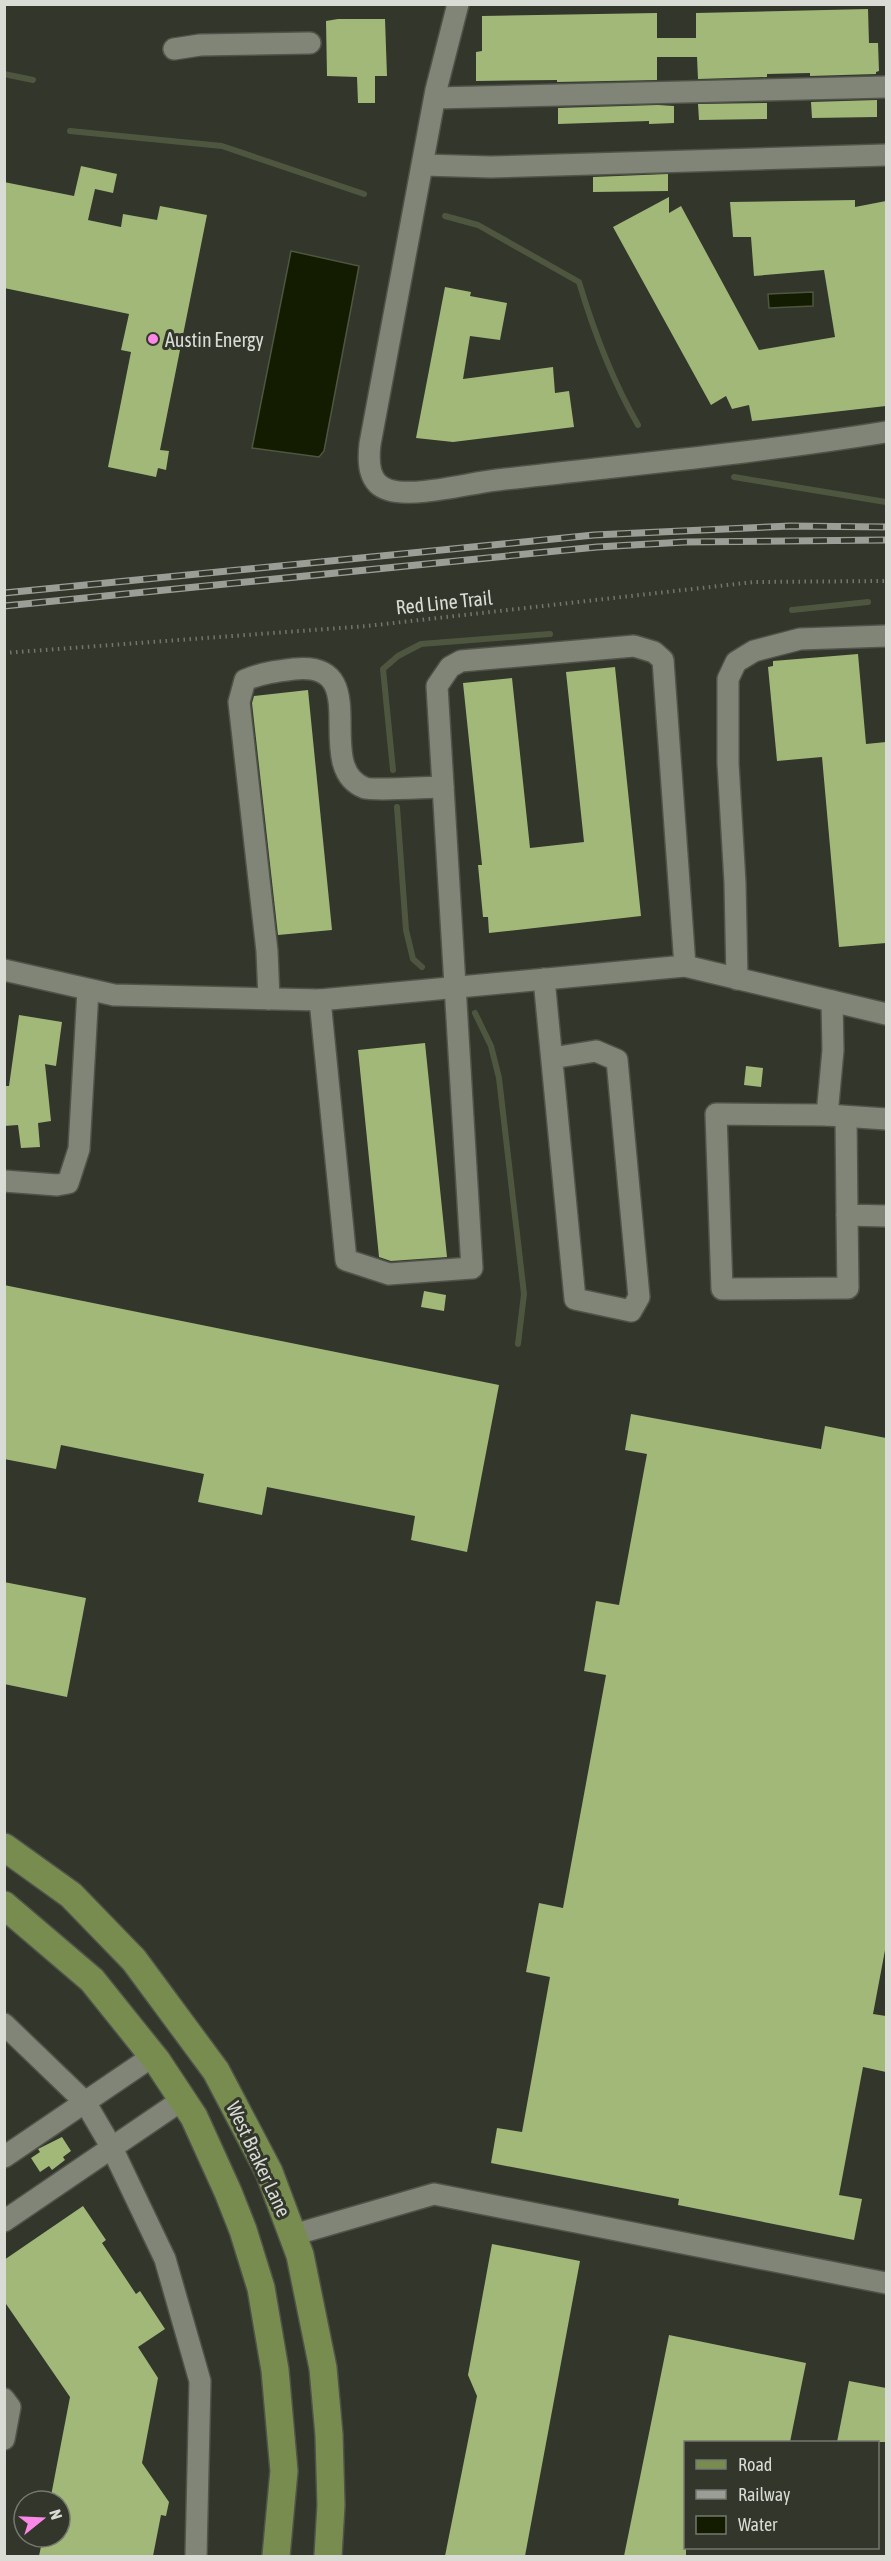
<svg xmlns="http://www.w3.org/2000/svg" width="891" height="2561" font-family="'Asap Condensed',sans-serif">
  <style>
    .water { fill: #131c00; stroke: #4e5640; stroke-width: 1.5 }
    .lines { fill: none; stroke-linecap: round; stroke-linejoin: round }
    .stream { stroke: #4e5640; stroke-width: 6 }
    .building { fill: #a1b879 }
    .minor-casing { stroke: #4f5349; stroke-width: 24 }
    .major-casing { stroke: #4f5349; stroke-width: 30 }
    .path { stroke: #72766c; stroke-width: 4; stroke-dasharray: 1.5 4.5; stroke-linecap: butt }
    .minor { stroke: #808577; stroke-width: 21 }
    .major { stroke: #798c4f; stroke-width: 27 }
    .rail-casing { stroke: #9b9e96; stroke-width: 7 }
    .rail { stroke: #32362b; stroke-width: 4.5; stroke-dasharray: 14; stroke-linecap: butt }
    .poi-dot { fill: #fb87e6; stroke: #32362b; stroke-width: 2 }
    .labels { text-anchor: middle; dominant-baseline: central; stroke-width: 6; stroke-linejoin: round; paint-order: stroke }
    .poi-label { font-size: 20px; fill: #d9dcd5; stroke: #32362b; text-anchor: start }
    .street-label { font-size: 20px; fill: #d9dcd5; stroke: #32362b }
  </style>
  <rect width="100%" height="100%" fill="#32362b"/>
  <g class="water">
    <path d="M 291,251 L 359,266 L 324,451 L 319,457 L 252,448 Z"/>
    <path d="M 813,292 L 813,306 L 769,308 L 768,294 Z"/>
  </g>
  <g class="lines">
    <g class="stream">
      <path d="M 4,74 L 33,80"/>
      <path d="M 70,131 L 222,146 L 364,194"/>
      <path d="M 445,216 L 478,225 L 579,282 C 594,332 612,380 638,425"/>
      <path d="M 734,477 L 886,502"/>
      <path d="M 792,610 L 868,602"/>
      <path d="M 393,770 L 383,669 L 398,656 L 421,644 L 550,634"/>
      <path d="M 397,807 L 406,930 L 413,959 L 422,967"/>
      <path d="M 475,1013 L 491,1046 L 499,1078 L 524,1294 L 518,1344"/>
    </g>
  </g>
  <g class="building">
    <path d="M 868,9 L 869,43 L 878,43 L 879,71 L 876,72 L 876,74 L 810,76 L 810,73 L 767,74 L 767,77 L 698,79 L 697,57 L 657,57 L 657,80 L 557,82 L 557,80 L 476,81 L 476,52 L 482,51 L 482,16 L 657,13 L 657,38 L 696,38 L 696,13 Z"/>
    <path d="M 338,19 L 385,19 L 387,76 L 375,76 L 375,103 L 358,103 L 357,77 L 327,76 L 326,21 Z"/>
    <path d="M 877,100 L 877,117 L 812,118 L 811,102 Z"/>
    <path d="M 767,103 L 767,119 L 699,120 L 698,104 Z"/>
    <path d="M 658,105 L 674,106 L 674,123 L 649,124 L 649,121 L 558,124 L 558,108 Z"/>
    <path d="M 81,166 L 117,174 L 113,193 L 95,189 L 88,220 L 121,227 L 123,214 L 157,220 L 160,206 L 207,215 L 160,450 L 169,451 L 166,470 L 158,468 L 156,477 L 108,467 L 131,352 L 121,350 L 129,314 L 4,288 L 4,182 L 74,196 Z"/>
    <path d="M 668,174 L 668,191 L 593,192 L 593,177 Z"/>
    <path d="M 669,197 L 669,213 L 681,206 L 759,350 L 835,337 L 824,270 L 754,276 L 751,237 L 733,237 L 730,202 L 855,200 L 855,207 L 886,201 L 886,406 L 752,421 L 749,405 L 732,409 L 726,396 L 711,405 L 613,227 Z"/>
    <path d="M 445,287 L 471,292 L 470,296 L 507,303 L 500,340 L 470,336 L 463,379 L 553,367 L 555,393 L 569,391 L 574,427 L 453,442 L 416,438 Z"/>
    <path d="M 858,654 L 866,744 L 886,742 L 886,943 L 839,947 L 822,757 L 777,761 L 768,667 L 773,666 L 773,661 Z"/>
    <path d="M 615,667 L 641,916 L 489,933 L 488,917 L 483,917 L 478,865 L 482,865 L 463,683 L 512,678 L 530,848 L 584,842 L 566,672 Z"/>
    <path d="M 308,690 L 332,930 L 278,935 L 252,703 L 254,696 Z"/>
    <path d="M 19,1015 L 62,1022 L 56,1066 L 45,1064 L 51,1121 L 38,1123 L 40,1147 L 21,1148 L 18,1125 L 4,1126 L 4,1086 L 9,1086 Z"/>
    <path d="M 425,1043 L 447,1257 L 391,1261 L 379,1257 L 358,1050 Z"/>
    <path d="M 746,1066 L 763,1068 L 761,1087 L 744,1085 Z"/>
    <path d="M 4,1285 L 499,1385 L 467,1552 L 411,1540 L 415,1516 L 267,1487 L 262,1515 L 198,1502 L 204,1474 L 61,1445 L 56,1469 L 4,1459 Z"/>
    <path d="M 424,1291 L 446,1295 L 444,1311 L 421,1307 Z"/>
    <path d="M 631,1414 L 821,1449 L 825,1426 L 886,1438 L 886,1945 L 873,2014 L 886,2016 L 886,2072 L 863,2067 L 839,2195 L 862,2199 L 854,2240 L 678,2205 L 679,2199 L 491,2163 L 497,2128 L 522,2132 L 550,1977 L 526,1972 L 539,1903 L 563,1908 L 606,1675 L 584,1671 L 596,1601 L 619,1605 L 647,1454 L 625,1450 Z"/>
    <path d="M 4,1582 L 86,1598 L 67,1697 L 4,1684 Z"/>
    <path d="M 62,2137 L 71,2151 L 63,2157 L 65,2160 L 52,2170 L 49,2166 L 40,2172 L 31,2158 L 40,2152 L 38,2149 Z"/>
    <path d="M 83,2206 L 106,2240 L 102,2243 L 136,2294 L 140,2291 L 165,2329 L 138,2347 L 158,2378 L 142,2463 L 169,2502 L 166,2516 L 161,2515 L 153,2556 L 39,2556 L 43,2537 L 60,2537 L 60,2501 L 50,2501 L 70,2397 L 4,2301 L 4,2260 Z"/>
    <path d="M 492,2244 L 580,2261 L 525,2556 L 445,2556 L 477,2396 L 468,2375 Z"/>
    <path d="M 669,2335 L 806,2363 L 790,2442 L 686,2442 L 686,2556 L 624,2556 Z"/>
    <path d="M 849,2381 L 886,2388 L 886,2442 L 837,2442 Z"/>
  </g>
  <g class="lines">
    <defs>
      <g id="minor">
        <path d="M 458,4 L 436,90 L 370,444 C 368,462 368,484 389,490 C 415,498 469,483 497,480 C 627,465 757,453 886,432"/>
        <path d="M 174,49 L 200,45 L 310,43"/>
        <path d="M 435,98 L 886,87"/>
        <path d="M 424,165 L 491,167 L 886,155"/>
        <path d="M 4,970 L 114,995 L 320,1000 L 685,966 L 886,1014"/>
        <path d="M 544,979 L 575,1299 L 631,1311 L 639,1297 L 617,1060 L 596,1051 L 552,1058"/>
        <path d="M 737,979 L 735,883 L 728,763 L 728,679 L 736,662 L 754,651 L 800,639 L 886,636"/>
        <path d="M 269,999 L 267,951 L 239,702 L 245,680 C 262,673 277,671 294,669 C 377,660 310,767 365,788 C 375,791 429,787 443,787"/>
        <path d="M 320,1000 L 346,1260 L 389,1274 L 472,1268 L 437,686 L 450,667 L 461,661 L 634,646 L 654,652 L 663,660 L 685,966"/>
        <path d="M 832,1001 L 833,1050 L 827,1115 L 886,1119"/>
        <path d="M 827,1115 L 716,1114 L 722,1289 L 848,1288 L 847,1215"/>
        <path d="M 846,1117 L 847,1215 L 886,1216"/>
        <path d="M 4,1181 L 57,1185 L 68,1183 L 79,1149 L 88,990"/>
        <path d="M 4,2024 L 85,2102 L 112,2148 L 165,2259 L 200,2381 L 196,2556"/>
        <path d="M 4,2157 L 153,2056"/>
        <path d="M 4,2221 L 182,2100"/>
        <path d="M 293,2235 L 434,2194 L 886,2283"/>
        <path d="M 4,2399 L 10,2407 L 4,2439"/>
      </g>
      <g id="major">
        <path d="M 4,1847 L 71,1895 L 134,1960 L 216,2071 L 269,2172 L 300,2255 L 323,2368 L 329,2435 L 331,2505 L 328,2556"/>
        <path d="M 4,1905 L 92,1980 L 157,2061 L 194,2117 L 228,2192 L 243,2230 L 261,2288 L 275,2370 L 284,2471 L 276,2556"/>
      </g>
    </defs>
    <use href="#minor" class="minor-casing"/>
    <use href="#major" class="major-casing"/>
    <path class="path" d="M 4,653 L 367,626 L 754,582 L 886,581"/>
    <use href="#minor" class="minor"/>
    <use href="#major" class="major"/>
    <defs>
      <g id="rail">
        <path d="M 4,593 L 594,535 L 790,526 L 886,527"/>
        <path d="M 4,606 L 597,547 L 685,542 L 886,540"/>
      </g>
    </defs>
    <use href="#rail" class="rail-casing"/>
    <use href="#rail" class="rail"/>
  </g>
  <circle class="poi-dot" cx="153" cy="339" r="6"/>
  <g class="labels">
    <g class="poi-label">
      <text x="165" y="339">Austin Energy</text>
    </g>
    <g class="street-label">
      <text transform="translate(444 602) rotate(-6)">Red Line Trail</text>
      <text transform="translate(259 2159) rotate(65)">West Braker Lane</text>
    </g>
  </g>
  <rect width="891" height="2561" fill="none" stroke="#d9dcd5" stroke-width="12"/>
  <rect x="684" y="2441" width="195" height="108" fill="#32362b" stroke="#75786f" stroke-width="1.5"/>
  <rect x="696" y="2460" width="30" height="9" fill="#798c4f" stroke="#75786f" stroke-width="1.5"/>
  <text x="738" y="2471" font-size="18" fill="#d9dcd5">Road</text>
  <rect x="696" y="2490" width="30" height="9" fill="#9b9e96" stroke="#75786f" stroke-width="1.5"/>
  <text x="738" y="2501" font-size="18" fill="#d9dcd5">Railway</text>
  <rect x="696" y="2516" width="30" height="18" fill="#131c00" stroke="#75786f" stroke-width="1.5"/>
  <text x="738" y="2531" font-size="18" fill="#d9dcd5">Water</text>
  <g transform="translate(42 2519) rotate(72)"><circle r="28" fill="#32362b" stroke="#75786f" stroke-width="1.5"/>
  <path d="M0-4.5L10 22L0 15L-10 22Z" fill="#fb87e6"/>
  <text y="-9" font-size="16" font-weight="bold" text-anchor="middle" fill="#d9dcd5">N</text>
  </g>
</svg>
